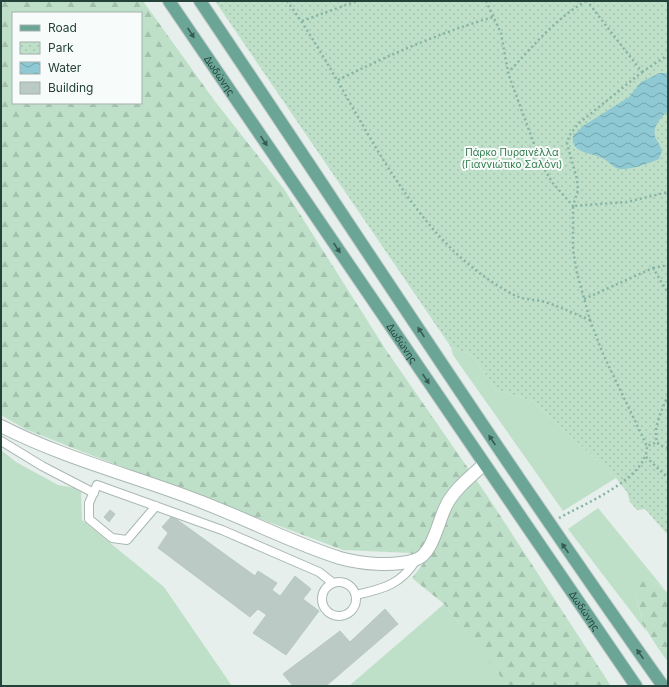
<svg xmlns="http://www.w3.org/2000/svg" width="669" height="687" font-family="Inter,sans-serif">
  <style>
    .green { fill: #bfe0c8 }
    .forest { fill: url(#forest-firs); fill-rule: evenodd }
    .park { fill: url(#park-dots) }
    .water { fill: url(#water-waves) }
    .building { fill: #bbcac4; stroke: #b8c9c2 }
    .lines { fill: none; stroke-linecap: round; stroke-linejoin: round }
    .service-casing { stroke: #a8b8b2; stroke-width: 10 }
    .minor-casing { stroke: #a8b8b2; stroke-width: 14 }
    .primary-casing { stroke: #c2cac8; stroke-width: 14 }
    .path { stroke: #86b3a5; stroke-width: 2.5; stroke-dasharray: 2 3; stroke-linecap: butt }
    .service { stroke: #fff; stroke-width: 8 }
    .minor { stroke: #fff; stroke-width: 12 }
    .primary { stroke: #6aa596; stroke-width: 12 }
    .oneway { fill: #365b51 }
    .labels { text-anchor: middle; dominant-baseline: central; stroke-width: 4; stroke-linejoin: round; paint-order: stroke }
    .street-label { font-size: 10px; fill: #24423a; stroke: #f7fbf9 }
    .park-label { font-size: 10px; fill: #2d7a4b; stroke: #f7fbf9 }
  </style>
  <defs>
    <pattern id="forest-firs" width="22" height="20" patternUnits="userSpaceOnUse"><rect width="22" height="20" fill="#bfe0c8"/><path d="M5 1l3.5 6h-7zM16 11l3.5 6h-7z" fill="#a4c1ad"/></pattern>
    <pattern id="park-dots" width="8" height="8" patternUnits="userSpaceOnUse"><rect width="8" height="8" fill="#bfe0c8"/><path d="M2 2h.1M6 6h.1" fill="none" stroke="#a4c1ad" stroke-width="1.8" stroke-linecap="round"/></pattern>
    <pattern id="water-waves" width="16" height="10" patternUnits="userSpaceOnUse"><rect width="16" height="10" fill="#8ec9d4"/><path d="M0 5q4-4 8 0t8 0" fill="none" stroke="#74a5ad"/></pattern>
  </defs>
  <rect width="100%" height="100%" fill="#e6efeb"/>
  <g class="green">
    <path d="M 451,347 L 473,356 L 496,390 L 533,401 L 616,478 L 563,511 L 453,355 Z"/>
    <path d="M 1,450 L 16,462 L 58,485 L 81,489 L 82,520 L 164,587 L 232,686 L 1,686 Z"/>
    <path d="M 598,508 L 665,590 L 651,579 L 635,595 L 646,631 L 568,529 Z"/>
    <path d="M 444,604 L 508,685 L 349,686 Z"/>
    <path d="M 663,647 L 668,652 L 668,662 L 658,648 Z"/>
  </g>
  <g class="forest">
    <path d="M 1,1 L 143,1 L 214,100 L 284,189 L 386,350 L 488,497 L 611,686 L 508,686 L 444,604 L 412,578 L 423,564 L 410,553 L 343,550 L 83,452 L 25,429 L 1,415 ZM 13,13 L 141,13 L 141,103 L 13,103 Z"/>
    <path d="M 651,579 L 668,593 L 668,652 L 663,647 L 658,648 L 642,623 L 642,617 L 635,595 L 640,581 Z"/>
  </g>
  <path class="park" d="M 215,1 L 668,1 L 668,535 L 645,509 L 637,510 L 630,502 L 627,492 L 616,478 L 533,401 L 496,390 L 473,356 L 451,347 Z"/>
  <path class="water" d="M 660,73 L 668,73 L 668,111 C 660,118 651,128 656,139 C 658,143 661,146 662,151 L 659,159 C 649,163 631,170 620,169 C 612,168 609,161 602,158 C 592,153 570,153 573,136 L 583,126 L 629,97 L 641,82 Z"/>
  <g class="building">
    <path d="M 110,510 L 115,514 L 109,522 L 104,517 Z"/>
    <path d="M 172,516 L 255,576 L 258,571 L 277,583 L 272,590 L 280,596 L 267,615 L 258,609 L 250,617 L 158,548 L 168,533 L 162,527 Z"/>
    <path d="M 295,576 L 311,589 L 303,599 L 319,611 L 286,655 L 253,633 Z"/>
    <path d="M 385,609 L 398,624 L 326,686 L 293,686 L 283,674 L 340,631 L 350,642 Z"/>
  </g>
  <g class="lines">
    <defs>
      <g id="service">
        <path d="M 1,441 L 42,466 L 94,493"/>
        <path d="M 156,506 L 127,540 L 112,538 L 89,519 L 89,503 L 97,485 L 222,530 L 319,572 L 333,583"/>
        <circle cx="339" cy="599" r="17"/>
        <path d="M 356,595 C 382,589 401,585 416,560"/>
      </g>
      <path id="minor" d="M 1,426 C 61,457 127,474 191,498 C 241,516 289,542 340,558 C 361,564 393,567 415,560 C 433,555 438,521 446,506 C 454,489 471,477 484,464"/>
      <g id="primary">
        <path id="s1" d="M 169,1 L 636,686"/>
        <path d="M 200,1 C 354,230 503,461 663,686"/>
      </g>
    </defs>
    <use href="#service" class="service-casing"/>
    <use href="#minor" class="minor-casing"/>
    <use href="#primary" class="primary-casing"/>
    <g class="path">
      <path d="M 287,1 C 359,99 401,237 516,296 C 524,300 536,299 545,302 C 561,307 575,314 590,320 L 577,273 L 573,250 L 573,206 L 627,202 L 668,192"/>
      <path d="M 486,1 L 501,33 L 508,72"/>
      <path d="M 586,1 C 555,19 532,47 508,73 L 541,163 L 552,182 L 573,206 L 578,190 L 577,179 L 567,144 L 569,136 L 578,124 L 642,72 L 587,1"/>
      <path d="M 302,21 L 357,1"/>
      <path d="M 642,72 L 668,55"/>
      <path d="M 338,80 C 389,55 439,33 493,17"/>
      <path d="M 653,268 L 668,265"/>
      <path d="M 584,299 L 653,268 L 668,293"/>
      <path d="M 590,320 L 603,354 L 647,446 L 657,442"/>
      <path d="M 668,395 C 663,408 650,432 659,445 L 668,448"/>
      <path d="M 646,457 L 668,478"/>
      <path d="M 559,518 C 584,504 648,478 647,446"/>
    </g>
    <use href="#service" class="service"/>
    <use href="#minor" class="minor"/>
    <use href="#primary" class="primary"/>
  </g>
  <defs><path id="oneway-solid" d="M-6-.8H1V-3.2L6.5 0L1 3.2V.8H-6Z"/></defs>
  <g class="oneway">
    <use href="#oneway-solid" transform="translate(191 33) rotate(56)"/>
    <use href="#oneway-solid" transform="translate(264 141) rotate(56)"/>
    <use href="#oneway-solid" transform="translate(337 248) rotate(56)"/>
    <use href="#oneway-solid" transform="translate(421 332) rotate(-124)"/>
    <use href="#oneway-solid" transform="translate(426 379) rotate(56)"/>
    <use href="#oneway-solid" transform="translate(492 440) rotate(-124)"/>
    <use href="#oneway-solid" transform="translate(565 548) rotate(-125)"/>
    <use href="#oneway-solid" transform="translate(640 654) rotate(-125)"/>
  </g>
  <g class="labels">
    <g class="street-label">
      <text stroke="none"><textPath href="#s1" startOffset="90">Δωδώνης</textPath></text>
      <text stroke="none"><textPath href="#s1" startOffset="414">Δωδώνης</textPath></text>
      <text stroke="none"><textPath href="#s1" startOffset="738">Δωδώνης</textPath></text>
    </g>
    <g class="park-label">
      <text x="512" y="152">Πάρκο Πυρσινέλλα<tspan x="512" dy="12">(Γιαννιώτικο Σαλόνι)</tspan></text>
    </g>
  </g>
  <rect width="669" height="687" fill="none" stroke="#24423a" stroke-width="4"/>
  <rect x="12" y="12" width="130" height="92" fill="#f7fbf9" stroke="#a3b1ad"/>
  <rect x="20" y="25" width="20" height="6" fill="#6aa596" stroke="#a3b1ad"/>
  <text x="48" y="32" font-size="12" fill="#24423a">Road</text>
  <rect x="20" y="42" width="20" height="12" fill="url(#park-dots)" stroke="#a3b1ad"/>
  <text x="48" y="52" font-size="12" fill="#24423a">Park</text>
  <rect x="20" y="62" width="20" height="12" fill="url(#water-waves)" stroke="#a3b1ad"/>
  <text x="48" y="72" font-size="12" fill="#24423a">Water</text>
  <rect x="20" y="82" width="20" height="12" fill="#bbcac4" stroke="#a3b1ad"/>
  <text x="48" y="92" font-size="12" fill="#24423a">Building</text>
</svg>
